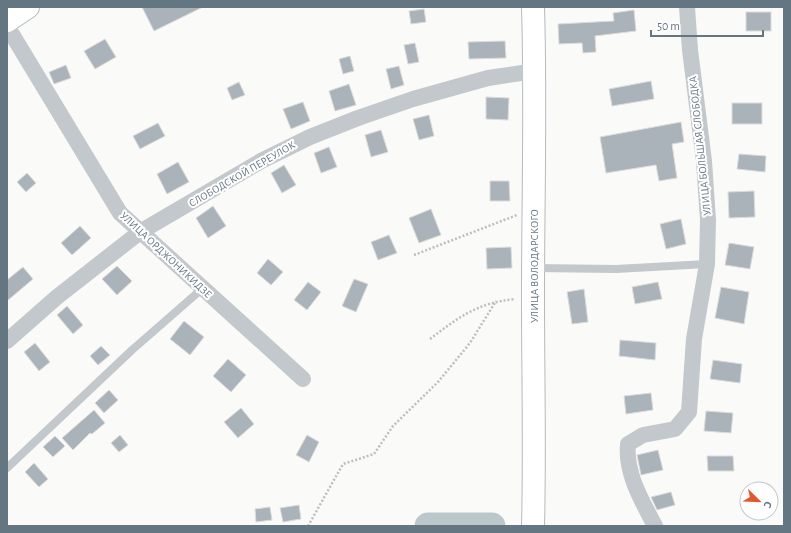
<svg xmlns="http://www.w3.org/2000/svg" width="791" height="533" font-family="'Alegreya Sans',sans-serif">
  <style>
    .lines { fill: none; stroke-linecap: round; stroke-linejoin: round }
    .river { stroke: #bbc7cb; stroke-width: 27 }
    .building { fill: #aab3b9; stroke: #dcdcda }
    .secondary-casing { stroke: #b3babf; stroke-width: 24 }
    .primary-casing { stroke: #b5babe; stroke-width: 24 }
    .path { stroke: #bbbfc2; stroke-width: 2.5; stroke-dasharray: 2 2; stroke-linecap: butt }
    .lane { stroke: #c3c8cc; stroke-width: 8 }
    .street { stroke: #c3c8cc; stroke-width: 16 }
    .secondary { stroke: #fff; stroke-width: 22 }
    .primary { stroke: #fff; stroke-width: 22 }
    .labels { text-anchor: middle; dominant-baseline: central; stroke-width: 4; stroke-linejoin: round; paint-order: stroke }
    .street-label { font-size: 11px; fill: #657683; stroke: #fff }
  </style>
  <rect width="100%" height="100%" fill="#fafaf8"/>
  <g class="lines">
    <path class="river" d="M 428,526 L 492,526"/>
  </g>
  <g class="building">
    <path d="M 142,7 L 203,7 L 154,31 Z"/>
    <path d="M 424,9 L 426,22 L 411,24 L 409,11 Z"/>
    <path d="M 634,10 L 636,31 L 595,36 L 596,52 L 583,53 L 582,43 L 559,44 L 558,24 L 614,21 L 613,13 Z"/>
    <rect x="746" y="12" width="25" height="19"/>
    <path d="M 105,39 L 116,57 L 95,69 L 84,51 Z"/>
    <path d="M 505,41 L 506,58 L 469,59 L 468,42 Z"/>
    <path d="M 415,43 L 419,62 L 408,64 L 404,45 Z"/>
    <path d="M 350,56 L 354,71 L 343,74 L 339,59 Z"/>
    <path d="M 66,65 L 71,78 L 54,84 L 49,72 Z"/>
    <path d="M 399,66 L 404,85 L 391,89 L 386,69 Z"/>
    <path d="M 651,81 L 654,99 L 612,106 L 609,89 Z"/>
    <path d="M 239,82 L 245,95 L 232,100 L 227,88 Z"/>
    <path d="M 349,84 L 356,105 L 335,111 L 329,91 Z"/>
    <path d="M 486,97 L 509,98 L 508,120 L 486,119 Z"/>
    <path d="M 303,102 L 310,121 L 291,129 L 283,109 Z"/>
    <rect x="732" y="103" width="30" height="21"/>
    <path d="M 429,115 L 434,136 L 419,140 L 413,119 Z"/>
    <path d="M 681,122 L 684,142 L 672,144 L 677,178 L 659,181 L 656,165 L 606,173 L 600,137 Z"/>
    <path d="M 158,123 L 165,136 L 140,149 L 133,136 Z"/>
    <path d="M 381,130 L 388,152 L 371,157 L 365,135 Z"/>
    <path d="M 329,147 L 337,167 L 321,173 L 314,153 Z"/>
    <path d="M 739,154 L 766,156 L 765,172 L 737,169 Z"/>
    <path d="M 178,162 L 189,182 L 167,194 L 157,174 Z"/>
    <path d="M 284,165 L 296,185 L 282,193 L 271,173 Z"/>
    <path d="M 27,173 L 36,183 L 26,192 L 17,182 Z"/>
    <path d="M 490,181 L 509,181 L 510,201 L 490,201 Z"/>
    <path d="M 754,191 L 755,217 L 729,218 L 728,192 Z"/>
    <path d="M 213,206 L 226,226 L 208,238 L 196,218 Z"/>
    <path d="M 431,209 L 441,235 L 419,243 L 409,218 Z"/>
    <path d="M 681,219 L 686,244 L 666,249 L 660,224 Z"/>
    <path d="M 80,226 L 91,238 L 72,255 L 61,243 Z"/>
    <path d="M 389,235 L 397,253 L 378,260 L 371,242 Z"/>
    <path d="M 729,243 L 754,247 L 750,269 L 725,265 Z"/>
    <path d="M 511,247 L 512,268 L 487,269 L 486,248 Z"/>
    <path d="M 268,259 L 283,272 L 271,285 L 257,273 Z"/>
    <path d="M 117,266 L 132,281 L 117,295 L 102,279 Z"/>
    <path d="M 23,267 L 33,279 L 7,301 L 7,280 Z"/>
    <path d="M 354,279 L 368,284 L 356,312 L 342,306 Z"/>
    <path d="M 308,282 L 321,292 L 307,310 L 294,300 Z"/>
    <path d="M 658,282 L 662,299 L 635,304 L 632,287 Z"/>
    <path d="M 721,287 L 749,292 L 744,324 L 715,318 Z"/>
    <path d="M 584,289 L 588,322 L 572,324 L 567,292 Z"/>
    <path d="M 67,306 L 83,325 L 73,334 L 57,315 Z"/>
    <path d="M 184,321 L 204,337 L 190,355 L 170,339 Z"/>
    <path d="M 620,340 L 656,343 L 655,360 L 619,356 Z"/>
    <path d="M 35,343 L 50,362 L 39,371 L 24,352 Z"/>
    <path d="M 101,346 L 110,355 L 98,365 L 90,356 Z"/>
    <path d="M 228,359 L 246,375 L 231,392 L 213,376 Z"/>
    <path d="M 713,360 L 742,364 L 740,383 L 710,379 Z"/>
    <path d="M 109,390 L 118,400 L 104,413 L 95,403 Z"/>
    <path d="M 651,393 L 653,410 L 626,414 L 624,396 Z"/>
    <path d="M 241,408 L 254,424 L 238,438 L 224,422 Z"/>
    <path d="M 94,410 L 105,423 L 92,434 L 90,433 L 73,450 L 62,438 Z"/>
    <path d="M 706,411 L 733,413 L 731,433 L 704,431 Z"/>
    <path d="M 120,435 L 128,445 L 119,452 L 111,443 Z"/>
    <path d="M 307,435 L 319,442 L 309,462 L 296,455 Z"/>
    <path d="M 55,436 L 65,446 L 53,457 L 43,447 Z"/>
    <path d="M 658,450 L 663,470 L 641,475 L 637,455 Z"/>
    <path d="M 707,456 L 733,456 L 734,471 L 708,471 Z"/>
    <path d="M 34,463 L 48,479 L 39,487 L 25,472 Z"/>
    <path d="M 671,492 L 675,505 L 657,510 L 651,497 Z"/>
    <path d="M 299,505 L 301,519 L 283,522 L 280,508 Z"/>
    <path d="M 270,507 L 272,520 L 256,522 L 255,509 Z"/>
  </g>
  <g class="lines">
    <defs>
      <path id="secondary" d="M 7,21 L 28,7"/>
      <path id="primary" d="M 533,526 C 535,449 533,373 533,297 C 533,200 536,104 533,7"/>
    </defs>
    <use href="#secondary" class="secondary-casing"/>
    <use href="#primary" class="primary-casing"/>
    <g class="path">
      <path d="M 414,255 L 517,215"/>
      <path d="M 430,339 C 459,317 477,303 515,299"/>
      <path d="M 308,526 L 343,464 L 374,454 L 393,426 L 438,382 L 470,343 L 496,301"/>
    </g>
    <g class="lane">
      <path d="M 534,268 L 616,269 L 707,264"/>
      <path d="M 7,468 L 132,350 L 203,288"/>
    </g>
    <g class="street">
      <path d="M 7,26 L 120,213 L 303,379"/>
      <path d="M 7,341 L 57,297 L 140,232 L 261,161 L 310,137 L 358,118 L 413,99 L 488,78 L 535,71"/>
      <path d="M 655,526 C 642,501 625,473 628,444 L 643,435 L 675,429 L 689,412 L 694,339 L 707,264 L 708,220 L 704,161 L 690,50 L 687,7"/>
    </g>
    <use href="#secondary" class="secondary"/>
    <use href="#primary" class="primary"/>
  </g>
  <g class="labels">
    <g class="street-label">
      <text transform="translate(700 146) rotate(-96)">УЛИЦА БОЛЬШАЯ СЛОБОДКА</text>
      <text transform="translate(242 174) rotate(-30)">СЛОБОДСКОЙ ПЕРЕУЛОК</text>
      <text transform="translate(166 255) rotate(43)">УЛИЦА ОРДЖОНИКИДЗЕ</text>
      <text transform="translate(534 266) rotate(-90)">УЛИЦА ВОЛОДАРСКОГО</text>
    </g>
  </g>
  <rect width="791" height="533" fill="none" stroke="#657683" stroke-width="16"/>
  <g transform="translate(759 501) rotate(113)"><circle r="19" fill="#ffffff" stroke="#c1c8cd"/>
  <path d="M0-3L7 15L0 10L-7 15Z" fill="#e4572e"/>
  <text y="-6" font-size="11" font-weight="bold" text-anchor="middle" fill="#657683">С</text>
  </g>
  <path d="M651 30v6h112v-6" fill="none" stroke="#657683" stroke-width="2"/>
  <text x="657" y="30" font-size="12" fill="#657683" stroke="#ffffff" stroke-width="3" paint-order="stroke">50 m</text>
</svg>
